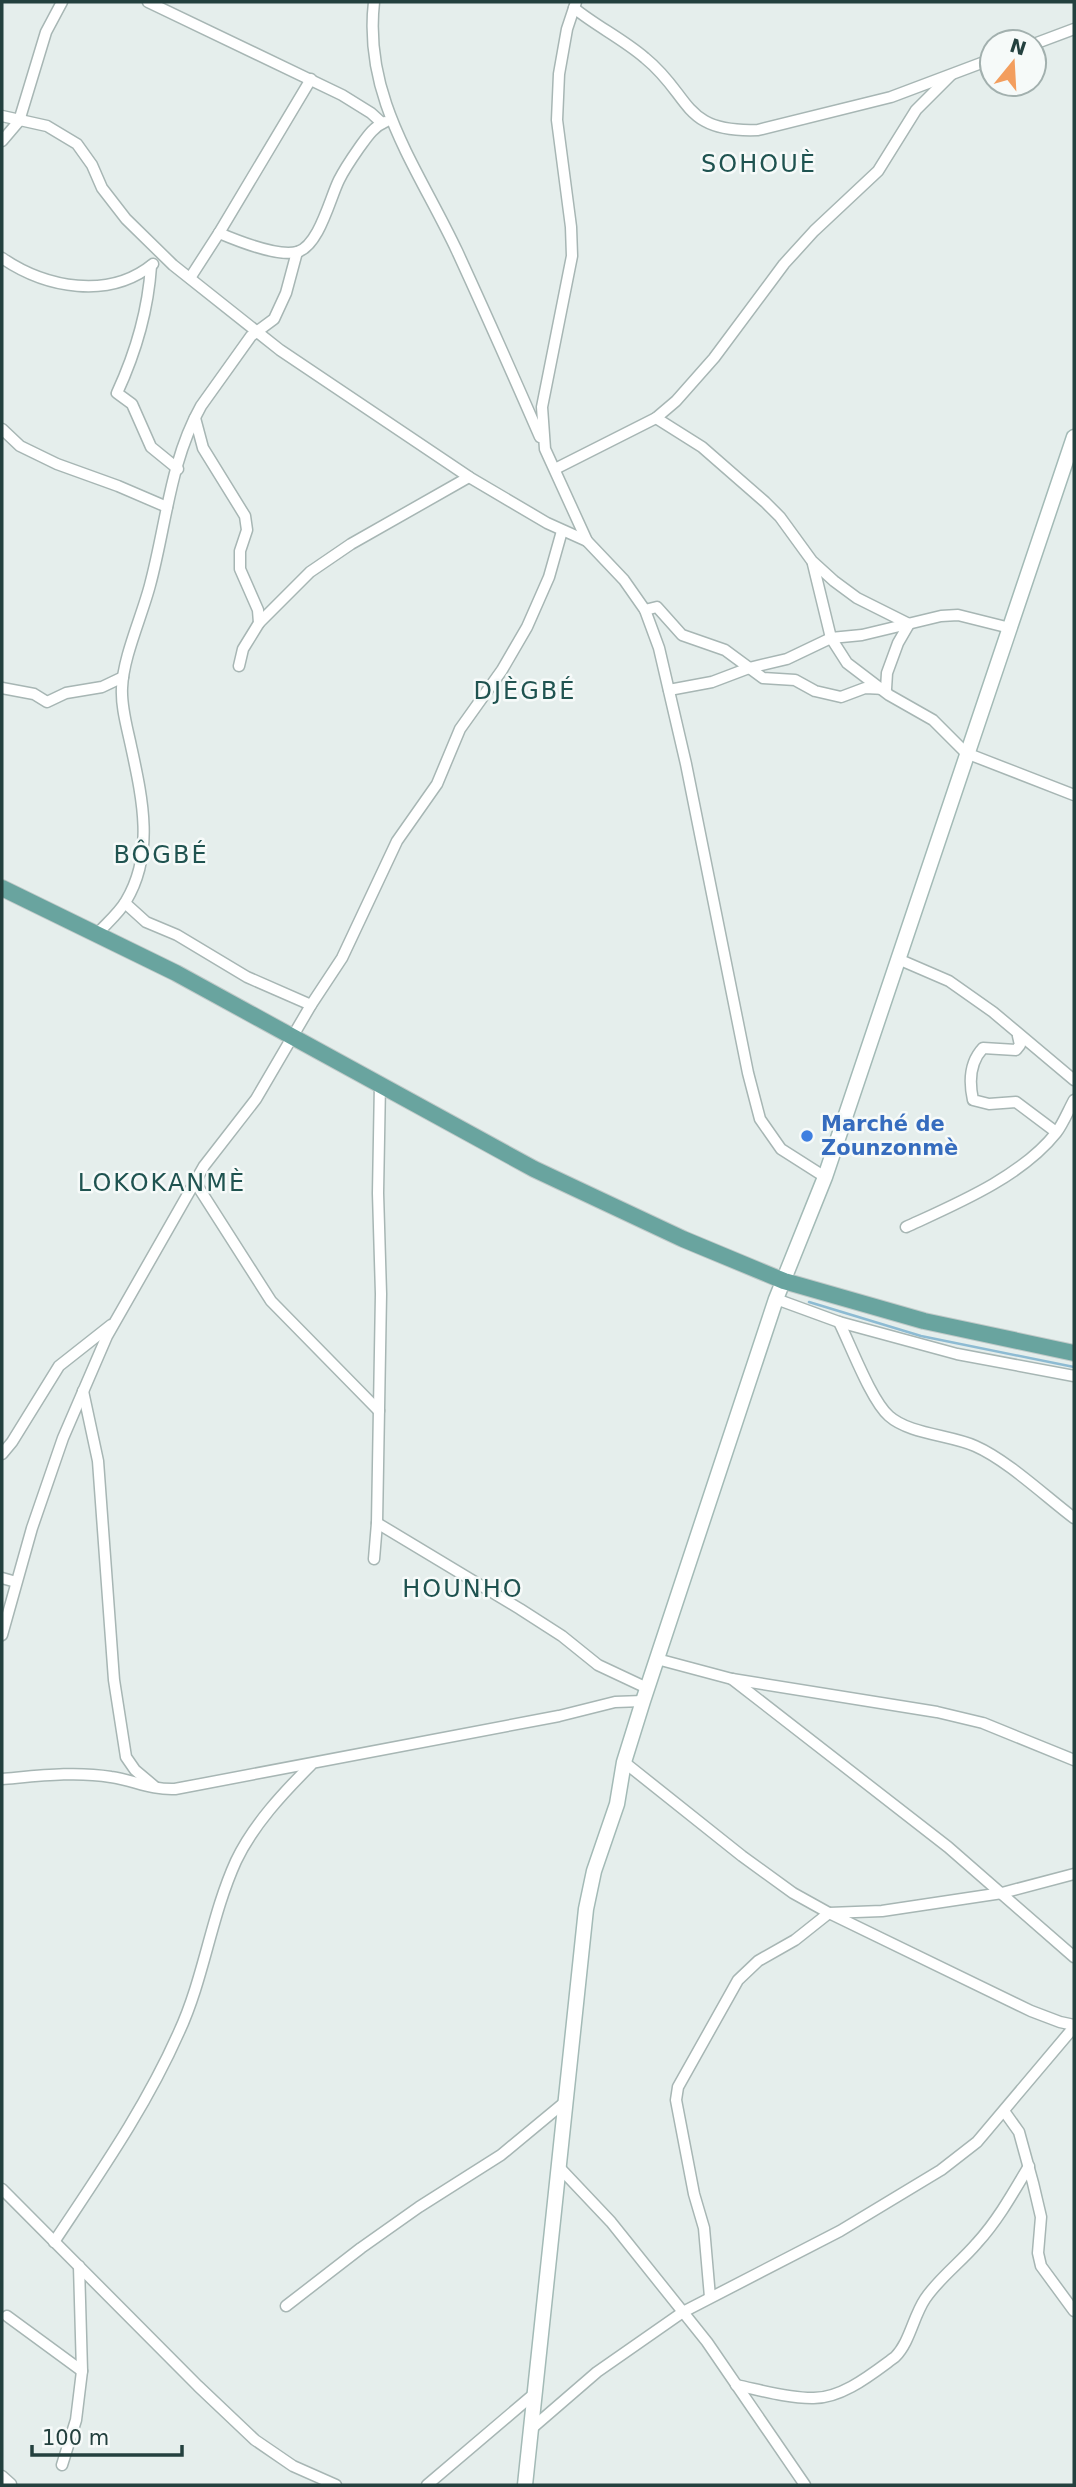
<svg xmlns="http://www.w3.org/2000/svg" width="1076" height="2487" font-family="'DejaVu Sans',sans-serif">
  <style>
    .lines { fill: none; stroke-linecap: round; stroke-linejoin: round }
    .stream { stroke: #8dbbd3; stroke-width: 2.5 }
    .street-casing { stroke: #a7b6b4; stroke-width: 13 }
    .secondary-casing { stroke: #a3bab6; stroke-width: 17 }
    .primary-casing { stroke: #c1cac9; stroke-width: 18 }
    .street { stroke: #fff; stroke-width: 10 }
    .secondary { stroke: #fff; stroke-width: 14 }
    .primary { stroke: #69a49f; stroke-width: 16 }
    .shop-dot { fill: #3f7fe0; stroke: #f6faf9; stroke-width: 2.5 }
    .labels { text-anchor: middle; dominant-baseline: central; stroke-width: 5; stroke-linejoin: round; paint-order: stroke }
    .shop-label { font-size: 21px; font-weight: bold; fill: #366cbe; stroke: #f6faf9; text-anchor: start }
    .quarter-label { font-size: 24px; letter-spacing: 2px; fill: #1f5350; stroke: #f6faf9 }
  </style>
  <rect width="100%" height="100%" fill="#e5eeec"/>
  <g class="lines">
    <path class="stream" d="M 809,1302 L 921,1336 L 1074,1367"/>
    <defs>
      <g id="street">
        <path d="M 148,2 L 342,95 L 371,113 L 382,123"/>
        <path d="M 374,2 C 363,98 418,168 457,251 C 485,312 513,375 540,437"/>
        <path d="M 576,2 L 567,29 L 559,74 L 557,120 L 571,227 L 572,256 L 542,407 L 545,449 L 587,541 L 624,580 L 645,610 L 659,648 L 686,764 L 748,1073 L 760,1119 L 781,1149 L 825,1177"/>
        <path d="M 574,8 C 596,26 623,39 645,58 C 692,96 681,133 758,130 L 891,97 L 992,59"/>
        <path d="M 1034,44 L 1074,29"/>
        <path d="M 2,116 L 47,126 L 77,144 L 92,165 L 102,188 L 126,219 L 173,265 L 280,350 L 469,477 L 547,523 L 587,541"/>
        <path d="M 2,141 L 19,121 L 46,32 L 62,2"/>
        <path d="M 219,233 C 238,241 277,257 297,252 C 319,246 330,198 339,180 C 345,168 352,158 359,148 C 367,137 373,127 385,122"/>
        <path d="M 2,258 C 46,288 109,300 153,264"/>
        <path d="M 151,266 C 148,312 136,352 117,393 L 132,404 L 151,447 L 178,469"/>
        <path d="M 190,278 L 219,233 L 311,79"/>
        <path d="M 195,418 L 203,448 L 245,516 L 247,530 L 240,551 L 240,569 L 258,610 L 259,623 L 243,649 L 239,666"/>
        <path d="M 2,429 L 20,446 L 57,464 L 118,486 L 167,507"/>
        <path d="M 555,469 L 656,418 L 676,401 L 714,358 L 784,264 L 814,231 L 878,171 L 916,110 L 951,75"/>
        <path d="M 813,564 L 831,638 L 847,663 L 889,695 L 933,720 L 966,753 L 1074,795"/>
        <path d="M 645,610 L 657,607 L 682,635 L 725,650 L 763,678 L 795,680 L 815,691 L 841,697 L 865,688 L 886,689 L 887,673 L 898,643 L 909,624 L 857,598 L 834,581 L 812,561 L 780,517 L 765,502 L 702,447 L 656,418"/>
        <path d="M 259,623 L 310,572 L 351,544 L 469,477"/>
        <path d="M 2,688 L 34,694 L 47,702 L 66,693 L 102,687 L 123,677"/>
        <path d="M 669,690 L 712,682 L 749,668 L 787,659 L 831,638 L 862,635 L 941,616 L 958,615 L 1010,628"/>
        <path d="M 125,903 L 146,922 L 177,935 L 247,977 L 311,1005"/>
        <path d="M 98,933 C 107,923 119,913 126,901 C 155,853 142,797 131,746 C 127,727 121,707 122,688 C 123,657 142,616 150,585 C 166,526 170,461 201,406 L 251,336 L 274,319 L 286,293 L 297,252"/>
        <path d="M 898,959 L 949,981 L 993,1012 L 1074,1080"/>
        <path d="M 1018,1036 L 1020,1045 L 1016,1050 L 983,1048 C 970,1062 969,1082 973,1100 L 989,1104 L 1016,1102 L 1056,1132"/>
        <path d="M 195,1182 L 271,1301 L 379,1411"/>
        <path d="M 906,1227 C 956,1204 1021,1177 1056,1133 C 1063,1124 1068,1111 1074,1100"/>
        <path d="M 776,1299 L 839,1322 L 957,1354 L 1074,1376"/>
        <path d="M 839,1322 C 851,1346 871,1400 889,1416 C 909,1434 950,1435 975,1446 C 1007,1460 1045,1496 1074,1518"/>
        <path d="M 83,1391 L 98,1461 L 114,1680 L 126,1757 L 135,1770 L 154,1786"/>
        <path d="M 2,1454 L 12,1442 L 59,1366 L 111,1325"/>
        <path d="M 377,1523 L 520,1609 L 562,1636 L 598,1665 L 647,1688"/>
        <path d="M 374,1559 L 377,1523 L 381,1294 L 378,1193 L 380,1083"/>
        <path d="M 2,1578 L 16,1582"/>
        <path d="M 2,1635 L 32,1528 L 63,1438 L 107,1336 L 204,1166 L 256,1099 L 311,1005 L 342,958 L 397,841 L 437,784 L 460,729 L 502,670 L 527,627 L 549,577 L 562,531"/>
        <path d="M 657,1659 L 732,1679 L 937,1712 L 983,1723 L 1074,1760"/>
        <path d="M 732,1679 L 948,1847 L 1074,1957"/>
        <path d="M 624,1762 L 742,1856 L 793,1893 L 829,1913 L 1031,2011 L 1060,2022 L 1074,2025"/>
        <path d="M 2,1779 C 37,1776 75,1771 111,1777 C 133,1780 151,1790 175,1789 L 559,1716 L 615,1702 L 643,1701"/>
        <path d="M 1004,2111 L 1019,2132 L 1033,2183 L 1041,2217 L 1038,2253 L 1041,2266 L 1074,2311"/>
        <path d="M 558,2166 L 611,2222 L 707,2342 L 805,2485"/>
        <path d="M 2,2189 L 198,2386 L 255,2440 L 293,2466 L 336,2485"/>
        <path d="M 54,2242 C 99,2174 146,2107 179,2032 C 204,1978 211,1916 236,1861 C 253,1825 283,1793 311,1765"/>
        <path d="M 710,2297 L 704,2228 L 694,2194 L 676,2100 L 678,2087 L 738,1980 L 758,1961 L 795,1940 L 829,1913 L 882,1911 L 1002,1893 L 1074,1874"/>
        <path d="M 286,2306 L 361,2248 L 419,2207 L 501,2155 L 565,2102"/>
        <path d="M 7,2316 L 82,2371"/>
        <path d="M 736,2385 C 760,2390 787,2398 812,2398 C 842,2399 873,2373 895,2357 C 910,2342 913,2317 925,2299 C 939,2278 961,2262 977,2243 C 998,2220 1013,2193 1029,2166"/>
        <path d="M 531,2429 L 597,2372 L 683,2312 L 840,2231 L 941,2170 L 977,2142 L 1074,2027"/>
        <path d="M 62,2465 L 76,2420 L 82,2371 L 79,2266"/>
        <path d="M 2,2476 L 11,2484"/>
        <path d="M 427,2485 L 534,2394"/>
      </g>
      <path id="secondary" d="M 525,2485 L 586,1909 L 594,1871 L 617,1804 L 624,1762 L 643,1701 L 776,1299 L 825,1177 L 1074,437"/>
      <path id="primary" d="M 2,888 L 176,973 L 534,1169 L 683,1239 L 784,1281 L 924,1321 L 1074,1353"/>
    </defs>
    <use href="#street" class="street-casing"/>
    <use href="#secondary" class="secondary-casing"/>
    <use href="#primary" class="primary-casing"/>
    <use href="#street" class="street"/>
    <use href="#secondary" class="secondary"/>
    <use href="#primary" class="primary"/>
  </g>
  <circle class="shop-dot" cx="807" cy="1136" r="7"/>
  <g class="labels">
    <g class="shop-label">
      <text x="821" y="1124">Marché de<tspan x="821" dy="24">Zounzonmè</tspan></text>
    </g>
    <g class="quarter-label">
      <text x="759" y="164">SOHOUÈ</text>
      <text x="525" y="691">DJÈGBÉ</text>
      <text x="161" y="855">BÔGBÉ</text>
      <text x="162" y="1183">LOKOKANMÈ</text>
      <text x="463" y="1589">HOUNHO</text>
    </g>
  </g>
  <rect width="1076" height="2487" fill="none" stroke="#23403e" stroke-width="7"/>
  <g transform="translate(1013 63) rotate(18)"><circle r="33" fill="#f6faf9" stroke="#a2b0ae" stroke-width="2"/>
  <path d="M0-5L12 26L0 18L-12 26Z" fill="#f39e5e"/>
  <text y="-10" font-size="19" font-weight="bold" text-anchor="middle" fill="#23403e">N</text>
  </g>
  <path d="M32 2445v10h150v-10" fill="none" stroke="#23403e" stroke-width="3.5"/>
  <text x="42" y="2445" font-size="21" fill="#23403e" stroke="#f6faf9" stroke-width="5" paint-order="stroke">100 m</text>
</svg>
